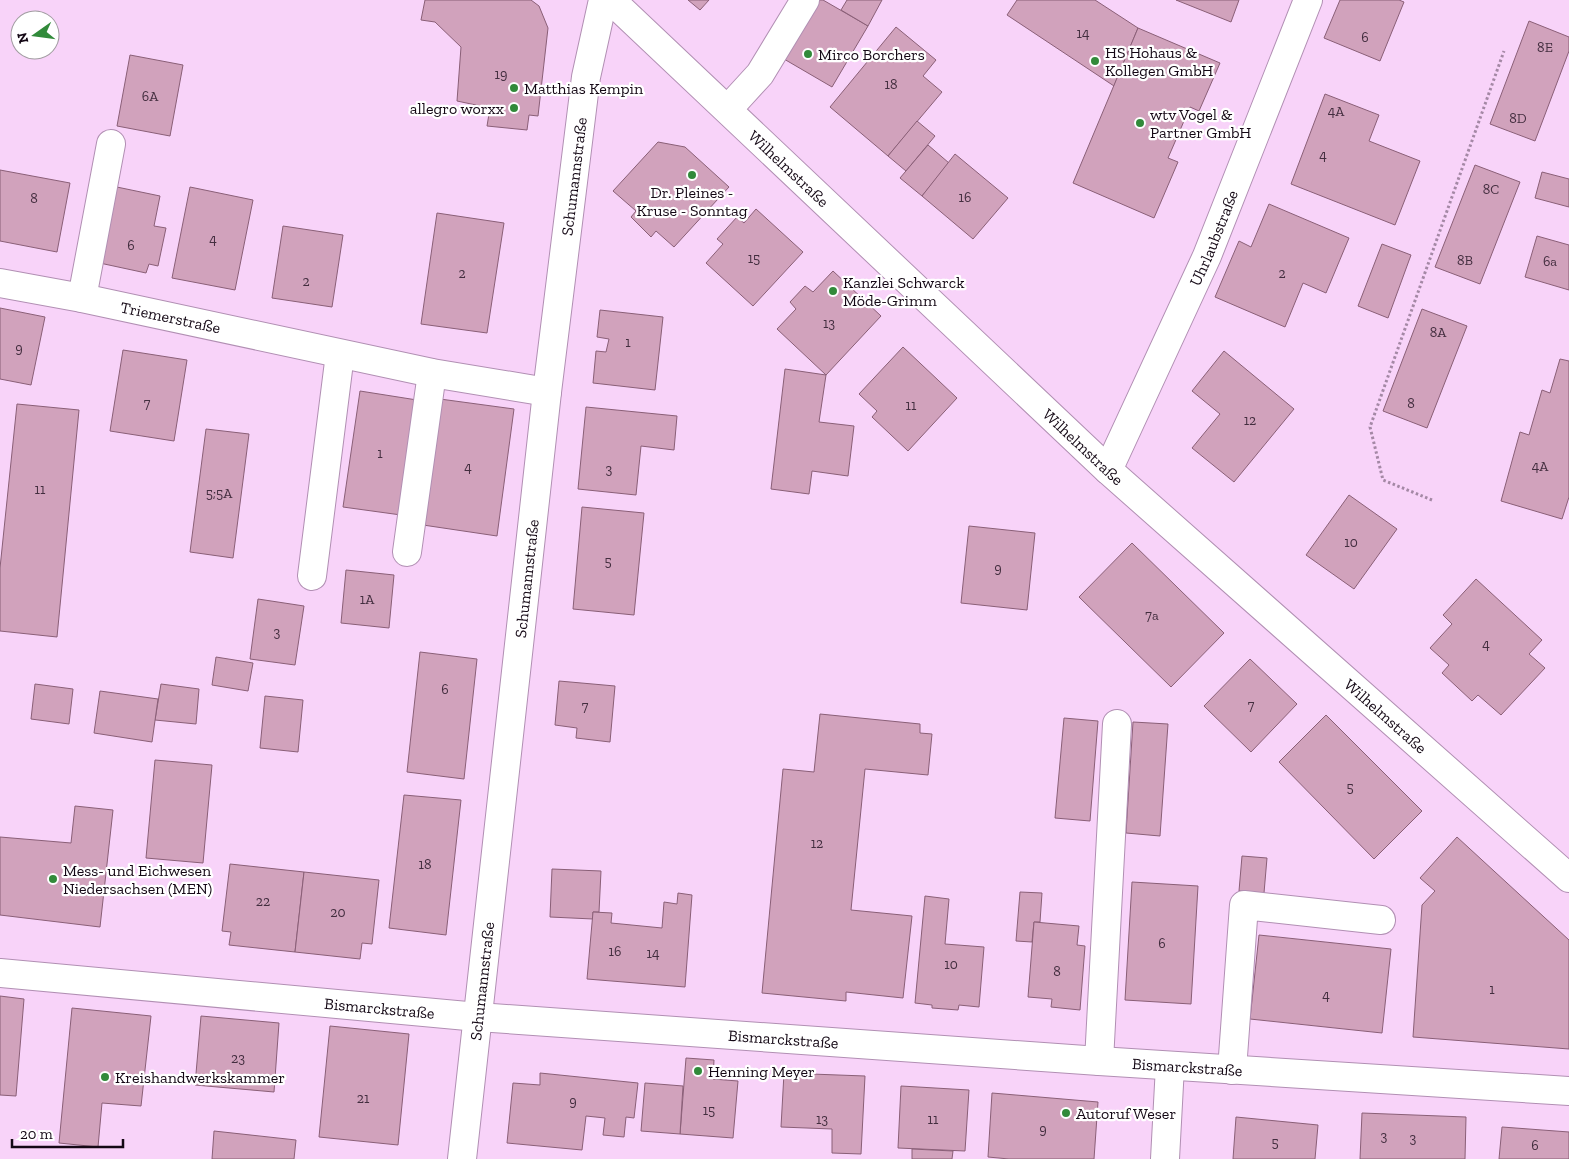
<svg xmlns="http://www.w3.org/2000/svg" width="1569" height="1159" font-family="'Zilla Slab',serif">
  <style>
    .building { fill: #d1a2bc; stroke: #8a5f77 }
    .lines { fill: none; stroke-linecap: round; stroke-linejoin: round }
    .minor-casing { stroke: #b18fb3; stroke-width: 30 }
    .path { stroke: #a488a5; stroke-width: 3; stroke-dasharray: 2.5 2.5; stroke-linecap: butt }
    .minor { stroke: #fff; stroke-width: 28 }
    .poi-dot { fill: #318a3a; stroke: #fff; stroke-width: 2 }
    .labels { text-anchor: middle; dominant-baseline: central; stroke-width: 4.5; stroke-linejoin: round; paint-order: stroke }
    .number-label { font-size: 14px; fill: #432e3f }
    .poi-label { font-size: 16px; fill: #140815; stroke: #fff; text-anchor: start }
    .street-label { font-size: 16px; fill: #140815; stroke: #fff }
  </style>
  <rect width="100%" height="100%" fill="#f8d3f9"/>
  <g class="building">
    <path d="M 425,0 L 531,0 L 539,6 L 548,28 L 538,116 L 529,115 L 527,130 L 487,126 L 490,108 L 457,101 L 461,47 L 435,22 L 421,20 Z"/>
    <path d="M 688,0 L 709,0 L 700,10 Z"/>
    <path d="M 818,0 L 823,0 L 868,26 L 832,87 L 784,59 Z"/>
    <path d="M 847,0 L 882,0 L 868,26 L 841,10 Z"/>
    <path d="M 1017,0 L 1095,0 L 1138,28 L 1114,86 L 1007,15 Z"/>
    <path d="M 1176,0 L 1239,0 L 1231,22 Z"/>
    <path d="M 1340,0 L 1399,0 L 1404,2 L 1380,61 L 1324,38 Z"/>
    <path d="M 1529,21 L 1569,37 L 1569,51 L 1535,141 L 1490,124 Z"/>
    <path d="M 896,27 L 936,60 L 923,76 L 942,92 L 888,156 L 830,107 Z"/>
    <path d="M 1138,28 L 1220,63 L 1199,111 L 1190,107 L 1178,135 L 1168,158 L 1178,162 L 1154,218 L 1073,183 Z"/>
    <path d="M 130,55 L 183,65 L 170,136 L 117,126 Z"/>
    <path d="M 1325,94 L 1379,115 L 1369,141 L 1420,161 L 1395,225 L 1291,184 Z"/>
    <path d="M 917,121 L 935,136 L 906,171 L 888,156 Z"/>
    <path d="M 658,142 L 685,147 L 729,187 L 674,247 L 656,231 L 651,237 L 631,217 L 636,211 L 613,191 Z"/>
    <path d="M 928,145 L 949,163 L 922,196 L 900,178 Z"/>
    <path d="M 955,154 L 1008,198 L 973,239 L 922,196 Z"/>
    <path d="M 1475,165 L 1520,182 L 1480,284 L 1435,267 Z"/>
    <path d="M 0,170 L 70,183 L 57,252 L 0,241 Z"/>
    <path d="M 1542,172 L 1569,179 L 1569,207 L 1535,198 Z"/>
    <path d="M 112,186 L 160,196 L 154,226 L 166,228 L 158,266 L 149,264 L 146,273 L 95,262 Z"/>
    <path d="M 190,187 L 253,200 L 235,290 L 172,278 Z"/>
    <path d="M 1269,204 L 1349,238 L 1326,293 L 1303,283 L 1285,327 L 1215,297 L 1239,241 L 1251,247 Z"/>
    <path d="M 756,209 L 803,252 L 753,306 L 706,263 L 723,244 L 717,239 L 737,217 L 744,223 Z"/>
    <path d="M 437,213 L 504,223 L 487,333 L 421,324 Z"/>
    <path d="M 283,226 L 343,235 L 332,307 L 272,298 Z"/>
    <path d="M 1537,236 L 1569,245 L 1569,290 L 1525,277 Z"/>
    <path d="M 1382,244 L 1411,255 L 1388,318 L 1358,306 Z"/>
    <path d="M 833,271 L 881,316 L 826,375 L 777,329 L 796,309 L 790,302 L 805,286 L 813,292 Z"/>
    <path d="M 0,308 L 45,317 L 31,385 L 0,379 Z"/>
    <path d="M 1422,309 L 1467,326 L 1427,428 L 1383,411 Z"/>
    <path d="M 600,310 L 663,317 L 655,390 L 593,383 L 596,351 L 606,352 L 609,339 L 597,337 Z"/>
    <path d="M 903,347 L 957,398 L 908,451 L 872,417 L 877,411 L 859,394 Z"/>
    <path d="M 123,350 L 187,360 L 174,441 L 110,431 Z"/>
    <path d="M 1224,351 L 1294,409 L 1234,482 L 1192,448 L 1220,414 L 1192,391 Z"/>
    <path d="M 1560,359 L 1569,361 L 1569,497 L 1562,519 L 1501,501 L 1520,432 L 1529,435 L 1542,390 L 1550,393 Z"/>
    <path d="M 785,369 L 826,375 L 819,422 L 854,426 L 848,476 L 812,471 L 809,494 L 771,489 Z"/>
    <path d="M 360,391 L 417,400 L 401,515 L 343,507 Z"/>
    <path d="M 440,399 L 514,409 L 497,536 L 423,525 Z"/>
    <path d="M 17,404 L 79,410 L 57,637 L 0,631 L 0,568 Z"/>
    <path d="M 586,407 L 677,416 L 674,450 L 641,446 L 636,495 L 578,489 Z"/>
    <path d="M 206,429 L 249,434 L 233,558 L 190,552 Z"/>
    <path d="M 1349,495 L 1397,529 L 1354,589 L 1306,555 Z"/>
    <path d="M 582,507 L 644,513 L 634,615 L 573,609 Z"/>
    <path d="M 969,526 L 1035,533 L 1027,610 L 961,603 Z"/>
    <path d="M 1132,543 L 1224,633 L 1171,687 L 1079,597 Z"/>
    <path d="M 346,570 L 394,575 L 389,628 L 341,623 Z"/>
    <path d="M 1476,579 L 1542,640 L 1529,654 L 1545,668 L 1501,715 L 1478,695 L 1472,701 L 1442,673 L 1449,665 L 1430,648 L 1452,624 L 1443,615 Z"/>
    <path d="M 258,599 L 304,606 L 295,665 L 250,659 Z"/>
    <path d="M 420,652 L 477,659 L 464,779 L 407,772 Z"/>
    <path d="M 216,657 L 253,663 L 248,691 L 212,685 Z"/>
    <path d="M 1250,659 L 1297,704 L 1251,752 L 1204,706 Z"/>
    <path d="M 559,681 L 615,686 L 610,742 L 576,738 L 577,728 L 555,725 Z"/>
    <path d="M 35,684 L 73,689 L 69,724 L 31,719 Z"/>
    <path d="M 161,684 L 199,689 L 196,724 L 155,720 Z"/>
    <path d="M 100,691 L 158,699 L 152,742 L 94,733 Z"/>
    <path d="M 265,696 L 303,700 L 298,752 L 260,748 Z"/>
    <path d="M 820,714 L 920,724 L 920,733 L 932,734 L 928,775 L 865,769 L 851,910 L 912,916 L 903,998 L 846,992 L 846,1001 L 762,993 L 783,769 L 814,772 Z"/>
    <path d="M 1326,715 L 1422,811 L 1374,859 L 1279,762 Z"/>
    <path d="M 1064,718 L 1098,721 L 1090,821 L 1055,818 Z"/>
    <path d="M 1133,722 L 1168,724 L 1160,836 L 1126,833 Z"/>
    <path d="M 155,760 L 212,765 L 203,863 L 146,858 Z"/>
    <path d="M 404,795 L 461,800 L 446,935 L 389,928 Z"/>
    <path d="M 75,806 L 113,810 L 100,927 L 0,915 L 0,837 L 71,843 Z"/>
    <path d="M 1457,837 L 1569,940 L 1569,1049 L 1413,1037 L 1422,905 L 1435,891 L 1420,878 Z"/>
    <path d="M 1242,856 L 1267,858 L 1264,893 L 1239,891 Z"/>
    <path d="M 230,864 L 304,872 L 295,952 L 229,945 L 231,932 L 222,931 Z"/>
    <path d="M 552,869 L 601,871 L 599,912 L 593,912 L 593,919 L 550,917 Z"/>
    <path d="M 304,872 L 379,880 L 372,944 L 362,943 L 360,959 L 295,952 Z"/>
    <path d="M 1132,882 L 1198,886 L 1191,1004 L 1125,1000 Z"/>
    <path d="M 1020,892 L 1042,893 L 1040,922 L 1034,922 L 1032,942 L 1016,941 Z"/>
    <path d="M 678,893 L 692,895 L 685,987 L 587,979 L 593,912 L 612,913 L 611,923 L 662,928 L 664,902 L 677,904 Z"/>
    <path d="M 925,896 L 949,899 L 945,944 L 984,947 L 979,1007 L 959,1005 L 958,1010 L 932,1008 L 932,1005 L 915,1003 Z"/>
    <path d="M 1034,922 L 1079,926 L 1077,945 L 1085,946 L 1080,1010 L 1051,1007 L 1052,999 L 1028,997 Z"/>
    <path d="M 1259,935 L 1391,949 L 1382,1033 L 1250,1019 Z"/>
    <path d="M 0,996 L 24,999 L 16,1096 L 0,1095 Z"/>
    <path d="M 72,1008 L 151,1016 L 141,1106 L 102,1103 L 98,1147 L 59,1143 Z"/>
    <path d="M 201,1016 L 279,1023 L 274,1092 L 195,1085 Z"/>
    <path d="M 330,1026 L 409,1034 L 398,1145 L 319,1137 Z"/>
    <path d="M 686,1058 L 714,1060 L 713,1079 L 738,1081 L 733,1138 L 680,1134 Z"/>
    <path d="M 540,1073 L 638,1083 L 634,1118 L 626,1117 L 624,1137 L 603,1135 L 605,1118 L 586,1116 L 582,1150 L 507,1143 L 513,1083 L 540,1085 Z"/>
    <path d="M 784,1073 L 865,1076 L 861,1154 L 832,1153 L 832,1129 L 781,1127 Z"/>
    <path d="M 645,1083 L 683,1086 L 680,1134 L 641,1131 Z"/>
    <path d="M 901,1086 L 969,1090 L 965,1151 L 898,1148 Z"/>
    <path d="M 992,1093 L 1098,1102 L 1094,1159 L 1009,1159 L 988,1157 Z"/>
    <path d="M 1362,1113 L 1466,1117 L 1465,1159 L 1360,1159 Z"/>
    <path d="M 1236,1117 L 1318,1125 L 1315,1159 L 1233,1159 Z"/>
    <path d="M 1502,1127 L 1569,1132 L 1569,1159 L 1499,1159 Z"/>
    <path d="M 214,1131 L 296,1140 L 294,1159 L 212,1159 Z"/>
    <path d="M 912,1149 L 953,1151 L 952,1159 L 912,1159 Z"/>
  </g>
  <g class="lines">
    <defs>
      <g id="minor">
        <path id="s1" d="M 611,0 L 1108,470 L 1569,878"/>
        <path d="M 728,109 L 760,74 L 805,0"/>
        <path id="s2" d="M 0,283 L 82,298 L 432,373 L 547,392"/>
        <path d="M 82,298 L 111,144"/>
        <path id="s3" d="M 1108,470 L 1207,256 L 1308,0"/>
        <path d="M 407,552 L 432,373"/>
        <path d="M 312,576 L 340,354"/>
        <path id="s4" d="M 0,973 L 478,1017 L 1099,1061 L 1569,1091"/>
        <path d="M 1099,1061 L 1117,724"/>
        <path d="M 1232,1070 L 1244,905 L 1381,920"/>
        <path id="s5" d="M 462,1159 L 547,392 L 586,77 L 603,0"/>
        <path d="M 1165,1159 L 1170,1066"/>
      </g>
    </defs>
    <use href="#minor" class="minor-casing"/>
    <path class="path" d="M 1432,500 L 1383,480 L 1370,427 L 1504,51"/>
    <use href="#minor" class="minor"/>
  </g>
  <g class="poi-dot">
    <circle cx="808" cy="54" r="5"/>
    <circle cx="1095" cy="61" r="5"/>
    <circle cx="514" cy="88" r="5"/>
    <circle cx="514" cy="108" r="5"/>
    <circle cx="1140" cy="123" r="5"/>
    <circle cx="692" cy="175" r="5"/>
    <circle cx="833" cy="291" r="5"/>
    <circle cx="53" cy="879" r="5"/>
    <circle cx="698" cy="1071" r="5"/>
    <circle cx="105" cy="1077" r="5"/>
    <circle cx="1066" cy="1113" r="5"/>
  </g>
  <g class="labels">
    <g class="number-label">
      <text x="1083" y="33">14</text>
      <text x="1365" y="37">6</text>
      <text x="1545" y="47">8E</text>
      <text x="501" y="74">19</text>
      <text x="891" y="84">18</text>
      <text x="150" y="96">6A</text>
      <text x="1336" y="111">4A</text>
      <text x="1518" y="118">8D</text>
      <text x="1323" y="155">4</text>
      <text x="1491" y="189">8C</text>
      <text x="965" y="197">16</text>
      <text x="34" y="198">8</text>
      <text x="213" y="239">4</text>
      <text x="131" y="245">6</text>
      <text x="754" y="258">15</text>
      <text x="1465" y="260">8B</text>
      <text x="1550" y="261">6a</text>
      <text x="462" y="273">2</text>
      <text x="1282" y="273">2</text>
      <text x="306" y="281">2</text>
      <text x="829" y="323">13</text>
      <text x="1438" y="332">8A</text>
      <text x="628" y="342">1</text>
      <text x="19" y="348">9</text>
      <text x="147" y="403">7</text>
      <text x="1411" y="403">8</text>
      <text x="911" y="405">11</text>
      <text x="1250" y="420">12</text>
      <text x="380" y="453">1</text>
      <text x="1540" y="466">4A</text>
      <text x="468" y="467">4</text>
      <text x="609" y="469">3</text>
      <text x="40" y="489">11</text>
      <text x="219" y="493">5;5A</text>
      <text x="1351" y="542">10</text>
      <text x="608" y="561">5</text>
      <text x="998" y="568">9</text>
      <text x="367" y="599">1A</text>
      <text x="1152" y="615">7a</text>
      <text x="277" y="632">3</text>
      <text x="1486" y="644">4</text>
      <text x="445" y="689">6</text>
      <text x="1251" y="705">7</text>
      <text x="585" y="706">7</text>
      <text x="1350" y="787">5</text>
      <text x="817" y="843">12</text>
      <text x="425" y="864">18</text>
      <text x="263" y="901">22</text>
      <text x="338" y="912">20</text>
      <text x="1162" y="943">6</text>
      <text x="615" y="951">16</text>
      <text x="653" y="953">14</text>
      <text x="951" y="964">10</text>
      <text x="1057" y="971">8</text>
      <text x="1492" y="989">1</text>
      <text x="1326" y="995">4</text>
      <text x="238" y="1058">23</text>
      <text x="363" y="1098">21</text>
      <text x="573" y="1101">9</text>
      <text x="709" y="1110">15</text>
      <text x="822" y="1119">13</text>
      <text x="933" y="1119">11</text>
      <text x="1043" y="1129">9</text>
      <text x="1384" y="1136">3</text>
      <text x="1413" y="1138">3</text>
      <text x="1275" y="1142">5</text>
      <text x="1535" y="1145">6</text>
    </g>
    <g class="poi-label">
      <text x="1105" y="52">HS Hohaus &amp;<tspan x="1105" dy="18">Kollegen GmbH</tspan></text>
      <text x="818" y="54">Mirco Borchers</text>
      <text x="524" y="88">Matthias Kempin</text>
      <text x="504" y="108" text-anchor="end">allegro worxx</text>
      <text x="1150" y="114">wtv Vogel &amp;<tspan x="1150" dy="18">Partner GmbH</tspan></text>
      <text x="692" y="192" text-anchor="middle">Dr. Pleines -<tspan x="692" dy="18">Kruse - Sonntag</tspan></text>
      <text x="843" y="282">Kanzlei Schwarck<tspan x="843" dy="18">Möde-Grimm</tspan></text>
      <text x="63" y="870">Mess- und Eichwesen<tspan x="63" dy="18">Niedersachsen (MEN)</tspan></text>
      <text x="708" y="1071">Henning Meyer</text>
      <text x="115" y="1077">Kreishandwerkskammer</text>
      <text x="1076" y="1113">Autoruf Weser</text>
    </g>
    <g class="street-label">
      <text stroke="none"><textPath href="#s1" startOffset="245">Wilhelmstraße</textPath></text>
      <text stroke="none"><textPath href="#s5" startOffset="989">Schumannstraße</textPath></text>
      <text stroke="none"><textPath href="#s3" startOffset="255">Uhrlaubstraße</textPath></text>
      <text stroke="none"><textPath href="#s2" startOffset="174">Triemerstraße</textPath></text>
      <text stroke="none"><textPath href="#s1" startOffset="650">Wilhelmstraße</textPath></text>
      <text stroke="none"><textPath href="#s5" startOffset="584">Schumannstraße</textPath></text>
      <text stroke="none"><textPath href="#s1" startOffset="1055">Wilhelmstraße</textPath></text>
      <text stroke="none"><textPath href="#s5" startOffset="179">Schumannstraße</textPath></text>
      <text stroke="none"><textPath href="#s4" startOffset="381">Bismarckstraße</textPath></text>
      <text stroke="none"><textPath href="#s4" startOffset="786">Bismarckstraße</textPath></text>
      <text stroke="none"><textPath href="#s4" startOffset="1191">Bismarckstraße</textPath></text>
    </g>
  </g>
  <g transform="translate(35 35) rotate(256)"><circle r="24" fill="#ffffff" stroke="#a19ca1"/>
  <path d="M0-4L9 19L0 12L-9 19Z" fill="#318a3a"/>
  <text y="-8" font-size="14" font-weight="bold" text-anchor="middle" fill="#140815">N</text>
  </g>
  <path d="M12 1139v8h111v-8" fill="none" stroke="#140815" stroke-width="2.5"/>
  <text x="20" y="1139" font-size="15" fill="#140815" stroke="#ffffff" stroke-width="4" paint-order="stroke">20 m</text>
</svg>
